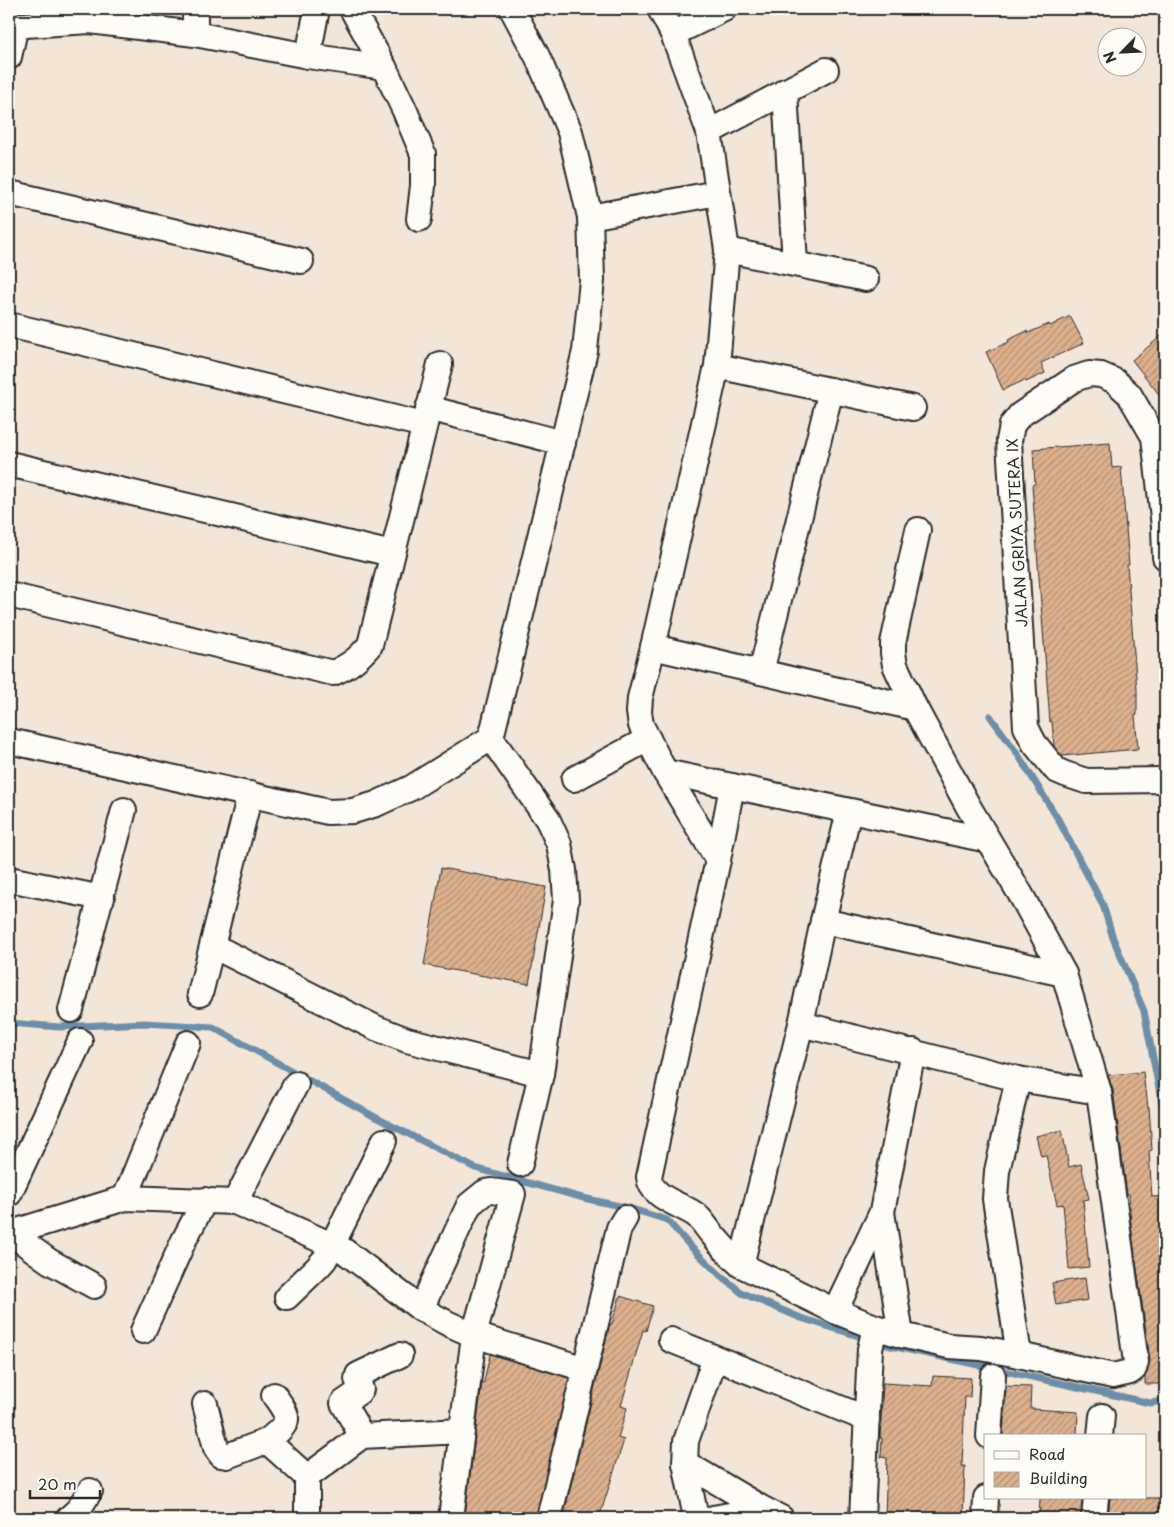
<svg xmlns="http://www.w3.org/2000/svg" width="1174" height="1527" font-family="'Playpen Sans',sans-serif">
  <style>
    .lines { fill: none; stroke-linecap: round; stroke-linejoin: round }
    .stream { stroke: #6e8ea7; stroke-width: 7 }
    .building { fill: url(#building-hatch); stroke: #2b2b2b }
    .street-casing { stroke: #2b2b2b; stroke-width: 28 }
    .street { stroke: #fdfcf7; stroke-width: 24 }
    .labels { text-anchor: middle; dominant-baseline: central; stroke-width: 4.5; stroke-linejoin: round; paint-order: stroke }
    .street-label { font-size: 15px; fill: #2b2b2b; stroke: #fdfcf7 }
  </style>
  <defs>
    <pattern id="building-hatch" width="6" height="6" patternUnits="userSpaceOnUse" patternTransform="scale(1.25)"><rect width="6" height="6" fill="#ddb18e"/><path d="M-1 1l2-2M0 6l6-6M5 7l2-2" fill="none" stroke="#b39074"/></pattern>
  </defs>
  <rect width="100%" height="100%" fill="#f3e6d8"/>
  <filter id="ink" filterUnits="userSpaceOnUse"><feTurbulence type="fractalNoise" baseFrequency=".02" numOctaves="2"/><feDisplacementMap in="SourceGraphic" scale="10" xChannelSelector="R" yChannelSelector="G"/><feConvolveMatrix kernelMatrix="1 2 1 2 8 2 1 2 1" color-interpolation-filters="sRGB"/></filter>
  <g filter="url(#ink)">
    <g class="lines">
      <g class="stream">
        <path d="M 990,716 L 1017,753 L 1058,819 L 1103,905 L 1113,938 L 1144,1011 L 1165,1120"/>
        <path d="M 9,1023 L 59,1027 L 145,1023 L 213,1027 L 375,1117 L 475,1168 L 583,1198 L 629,1208 L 667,1220 L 691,1247 L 719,1274 L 742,1293 L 801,1318 L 887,1345 L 1150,1403 L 1165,1401"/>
      </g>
    </g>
    <g class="building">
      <path d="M 1070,316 L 1084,343 L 1041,363 L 1045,373 L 1026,382 L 1025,380 L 1003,390 L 986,352 L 1009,342 L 1008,340 L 1027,331 L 1028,333 L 1049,324 L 1050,326 Z"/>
      <path d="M 1165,333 L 1165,402 L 1132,360 Z"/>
      <path d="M 1110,443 L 1112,468 L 1121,467 L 1129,565 L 1127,565 L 1137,690 L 1137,715 L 1135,715 L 1138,749 L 1062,756 L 1054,747 L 1052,721 L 1050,722 L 1032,485 L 1035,484 L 1033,449 Z"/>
      <path d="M 441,868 L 546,887 L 529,984 L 424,965 Z"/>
      <path d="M 1143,1072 L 1145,1090 L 1146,1090 L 1148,1108 L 1149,1107 L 1152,1150 L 1149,1151 L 1152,1197 L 1165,1196 L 1165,1384 L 1145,1384 L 1145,1376 L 1147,1373 L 1150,1360 L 1131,1226 L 1129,1194 L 1127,1194 L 1113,1090 L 1108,1075 Z"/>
      <path d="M 1062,1130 L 1069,1167 L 1081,1164 L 1089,1199 L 1083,1200 L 1089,1267 L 1069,1269 L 1063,1204 L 1057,1205 L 1046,1155 L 1041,1156 L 1036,1136 Z"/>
      <path d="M 1085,1278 L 1088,1300 L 1056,1305 L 1052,1283 Z"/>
      <path d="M 620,1296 L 653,1306 L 646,1331 L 643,1330 L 621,1406 L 627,1408 L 618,1438 L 624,1440 L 599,1518 L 563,1518 L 610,1324 L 612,1324 Z"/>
      <path d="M 490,1354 L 569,1378 L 536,1518 L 478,1518 L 465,1515 L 482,1383 L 484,1382 Z"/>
      <path d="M 933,1376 L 971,1378 L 970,1397 L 965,1397 L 962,1466 L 965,1466 L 963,1518 L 885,1518 L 887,1458 L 881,1457 L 882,1438 L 880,1438 L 883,1383 L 932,1386 Z"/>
      <path d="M 1006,1386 L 1031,1387 L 1030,1408 L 1034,1408 L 1033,1409 L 1078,1412 L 1077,1436 L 1003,1436 Z"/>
      <path d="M 1040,1498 L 1082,1498 L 1081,1518 L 1039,1518 Z"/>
      <path d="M 1110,1498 L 1165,1498 L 1165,1518 L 1108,1518 Z"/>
    </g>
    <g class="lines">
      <defs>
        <g id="street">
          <path d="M 195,9 L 195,34"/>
          <path d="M 352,9 L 384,67 L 405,111 L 423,154 L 423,186 L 419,219"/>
          <path d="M 660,9 L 673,34 L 709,132 L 727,250 L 717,366 L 653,647 L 640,698 L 639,712 L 641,725 L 665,772 L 718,860"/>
          <path d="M 9,26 L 90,21 L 195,34 L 308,56 L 384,67"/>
          <path d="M 673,34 L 724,9"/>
          <path d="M 308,56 L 317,9"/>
          <path d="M 9,57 L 16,25"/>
          <path d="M 785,91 L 795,264"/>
          <path d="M 709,132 L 826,70"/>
          <path d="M 9,193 L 301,261"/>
          <path d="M 590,217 L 717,193"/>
          <path d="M 727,250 L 866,279"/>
          <path d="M 9,325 L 424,425"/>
          <path d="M 717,366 L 913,408"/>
          <path d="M 428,408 L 563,443"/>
          <path d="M 9,464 L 392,554"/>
          <path d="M 1165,557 L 1164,527 L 1154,437 L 1129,394 L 1115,381 L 1101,375 L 1089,374 L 1074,379 L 1020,415 L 1012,425 L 1009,441 L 1026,727 L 1034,743 L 1046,758 L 1056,770 L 1065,774 L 1086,781 L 1165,780"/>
          <path d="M 9,595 L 333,673 C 349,666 358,659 370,645 L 440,364"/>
          <path d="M 653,647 L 915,708"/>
          <path d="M 761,672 L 831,390"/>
          <path d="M 491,738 L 548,820 L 559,844 L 564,870 L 566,900 L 541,1074 L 520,1164"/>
          <path d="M 9,741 L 328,812 L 353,811 L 376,804 L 411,788 L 491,738 L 585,351 L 592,280 L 590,217 L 570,132 L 537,56 L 512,9"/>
          <path d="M 665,772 L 988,840"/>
          <path d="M 574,779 L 648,739"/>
          <path d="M 732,786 L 718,860 L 649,1177 C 651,1198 681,1204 696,1215 C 702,1220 706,1227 711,1233 C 721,1244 729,1255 741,1265 L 835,1311 L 875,1327 L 901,1335 L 949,1346 L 981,1348 L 1019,1355 L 1113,1376 L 1130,1372 L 1134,1369 L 1136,1362 L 1099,1092 L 1064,974 L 1021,895 L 968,806 L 915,708 L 895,665 L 893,653 L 893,643 L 918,530"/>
          <path d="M 9,879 L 102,898"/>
          <path d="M 823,921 L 1064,974"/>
          <path d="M 213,946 L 376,1028 L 407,1040 L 541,1074"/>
          <path d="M 200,994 L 250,794"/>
          <path d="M 71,1010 L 124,810"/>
          <path d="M 801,1024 L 1018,1079 L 1099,1092"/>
          <path d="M 1018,1079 L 997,1171 L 995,1199 L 1019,1355"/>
          <path d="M 9,1194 L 80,1041"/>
          <path d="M 125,1198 L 188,1043"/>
          <path d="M 235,1202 L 296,1084"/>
          <path d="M 882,1212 L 901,1335"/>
          <path d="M 9,1232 L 49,1261 L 94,1286"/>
          <path d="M 11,1233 L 125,1198 L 235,1202 L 343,1250 L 421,1309 L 449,1324 L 474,1335 L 585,1369"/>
          <path d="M 741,1265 L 801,1024 L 823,921 L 849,811"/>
          <path d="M 287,1297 L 318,1267 L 325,1259 L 384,1141"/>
          <path d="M 421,1309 L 469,1205 L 485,1192 L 491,1191 L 513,1194 L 474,1335 L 451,1518"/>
          <path d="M 835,1311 L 882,1212 L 913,1051"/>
          <path d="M 143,1331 L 184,1240 L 205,1200"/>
          <path d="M 671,1340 L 867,1419"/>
          <path d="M 205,1404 L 216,1448 L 221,1455 L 227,1456 L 267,1441 L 307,1477"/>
          <path d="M 362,1436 L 343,1403 L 359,1392 L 361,1389 L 357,1379 L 358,1375 L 400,1355"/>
          <path d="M 989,1436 L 993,1376"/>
          <path d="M 1100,1436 L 1102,1416"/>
          <path d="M 267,1441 C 290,1422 292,1420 274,1395"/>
          <path d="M 685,1463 L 763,1509 L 781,1518"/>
          <path d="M 69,1518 L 78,1510 L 90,1491"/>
          <path d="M 307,1518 L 307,1477 L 362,1436 L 462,1431"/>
          <path d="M 549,1518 L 619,1228 L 625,1218"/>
          <path d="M 696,1518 L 685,1463 L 686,1441 L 715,1358"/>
          <path d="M 713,1518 L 763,1509"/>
          <path d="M 862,1518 L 870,1349 L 875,1327"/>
          <path d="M 985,1518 L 986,1498"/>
          <path d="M 1094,1518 L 1096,1498"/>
        </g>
      </defs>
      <use href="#street" class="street-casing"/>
      <use href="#street" class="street"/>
    </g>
  </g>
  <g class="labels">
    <g class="street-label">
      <text transform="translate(1016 533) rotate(-93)">JALAN GRIYA SUTERA IX</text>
    </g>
  </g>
  <rect width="1174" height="1527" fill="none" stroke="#fdfcf7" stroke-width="30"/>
  <rect x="15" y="15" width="1144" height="1497" fill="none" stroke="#2b2b2b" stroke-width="2" filter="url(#ink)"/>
  <rect x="984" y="1434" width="162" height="65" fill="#fdfcf7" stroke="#a9a8a5"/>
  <rect x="994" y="1451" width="25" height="8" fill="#fdfcf7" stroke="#a9a8a5"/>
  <text x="1029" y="1460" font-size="15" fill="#2b2b2b">Road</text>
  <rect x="994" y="1472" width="25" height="15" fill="url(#building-hatch)" stroke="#a9a8a5"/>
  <text x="1029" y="1484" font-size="15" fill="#2b2b2b">Building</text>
  <g transform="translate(1122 52) rotate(246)"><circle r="24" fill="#fdfcf7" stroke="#a9a8a5"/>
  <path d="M0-4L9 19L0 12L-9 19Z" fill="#2b2b2b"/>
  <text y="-8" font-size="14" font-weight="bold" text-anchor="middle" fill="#2b2b2b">N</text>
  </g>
  <path d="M30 1490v8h70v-8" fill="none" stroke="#2b2b2b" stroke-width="2.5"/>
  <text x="38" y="1490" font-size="15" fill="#2b2b2b" stroke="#fdfcf7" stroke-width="4" paint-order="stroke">20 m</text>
</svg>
